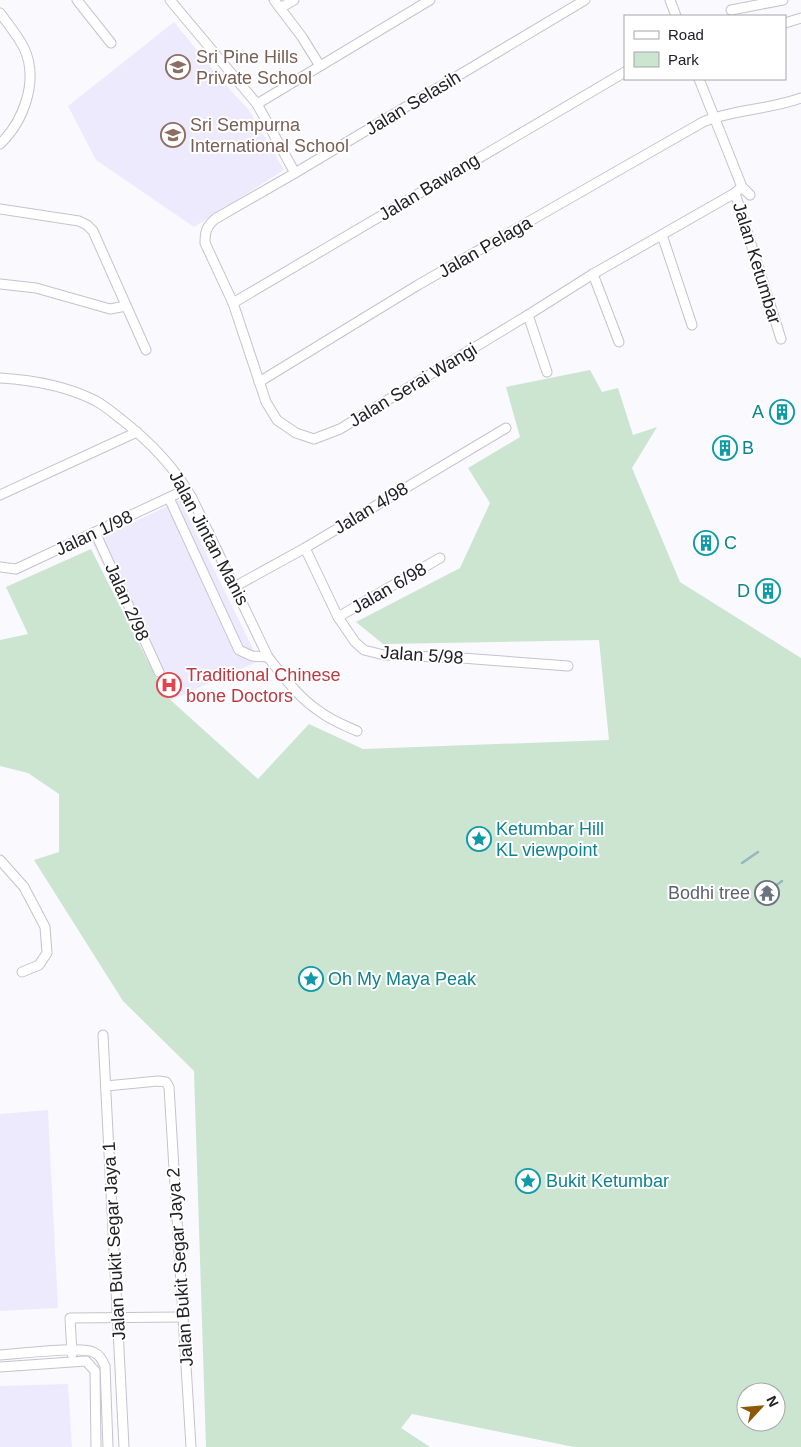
<svg xmlns="http://www.w3.org/2000/svg" width="801" height="1447" font-family="Helvetica,sans-serif">
  <style>
    .built { fill: #eeeafe }
    .green { fill: #cbe5d0; fill-rule: evenodd }
    .lines { fill: none; stroke-linecap: round; stroke-linejoin: round }
    .stream { stroke: #93b9bf; stroke-width: 2.5 }
    .minor-casing { stroke: #c5c2cf; stroke-width: 11 }
    .minor { stroke: #fff; stroke-width: 9 }
    .labels { text-anchor: middle; dominant-baseline: central; stroke-width: 4; stroke-linejoin: round; paint-order: stroke }
    .education-label { font-size: 18px; fill: #785e54; stroke: #fff; text-anchor: start }
    .street-label { font-size: 18px; fill: #212024; stroke: #fff }
    .culture-label { font-size: 18px; fill: #0d838f; stroke: #fff; text-anchor: start }
    .health-label { font-size: 18px; fill: #be3a42; stroke: #fff; text-anchor: start }
    .worship-label { font-size: 18px; fill: #5b616d; stroke: #fff; text-anchor: end }
  </style>
  <rect width="100%" height="100%" fill="#faf9fe"/>
  <g class="built">
    <path d="M 174,22 L 223,82 L 249,110 L 284,170 L 194,227 L 96,160 L 68,106 Z"/>
    <path d="M 180,500 L 259,661 L 169,701 L 92,542 Z"/>
    <path d="M 48,1110 L 58,1308 L 0,1311 L 0,1114 Z"/>
    <path d="M 68,1384 L 72,1447 L 0,1447 L 0,1386 Z"/>
  </g>
  <path class="green" d="M 590,370 L 602,392 L 618,388 L 633,435 L 657,427 L 632,468 L 680,582 L 801,658 L 801,1447 L 574,1447 L 412,1414 L 401,1428 L 430,1447 L 206,1447 L 194,1071 L 123,1001 L 34,860 L 59,852 L 59,794 L 28,773 L 0,766 L 0,640 L 28,634 L 6,587 L 91,549 L 165,695 L 258,779 L 309,724 L 363,749 L 609,740 L 599,640 L 383,644 L 356,622 L 460,568 L 490,503 L 468,468 L 520,437 L 506,387 ZM 746,1392 L 776,1392 L 776,1422 L 746,1422 Z"/>
  <g class="lines">
    <g class="stream">
      <path d="M 742,863 L 758,852"/>
      <path d="M 767,897 L 774,887 L 782,881"/>
    </g>
    <defs>
      <g id="minor">
        <path d="M 77,0 L 111,43"/>
        <path d="M 170,0 L 257,104 L 295,173"/>
        <path d="M 274,0 L 302,37 L 320,66"/>
        <path d="M 585,0 L 295,173 L 215,219 C 206,227 205,232 205,243 L 233,303 L 266,402 L 277,420 L 296,433 L 314,439 L 340,429 L 528,315 L 593,274 L 735,193"/>
        <path d="M 670,0 L 676,16"/>
        <path d="M 280,8 L 294,0"/>
        <path d="M 731,10 L 783,0"/>
        <path d="M 0,13 C 8,24 18,36 24,48 C 39,80 24,121 0,144"/>
        <path d="M 785,23 L 801,18"/>
        <path d="M 699,79 L 742,187 L 750,195"/>
        <path d="M 257,104 L 430,0"/>
        <path d="M 742,187 L 735,193 L 781,339"/>
        <path d="M 0,209 L 79,221 L 87,225 L 93,231 L 146,350"/>
        <path d="M 662,235 L 692,325"/>
        <path d="M 593,274 L 619,342"/>
        <path d="M 0,284 L 36,288 L 110,309 L 126,306"/>
        <path d="M 233,303 L 625,72"/>
        <path d="M 528,315 L 547,372"/>
        <path d="M 0,378 C 33,380 67,386 96,401 C 105,406 113,413 121,419 C 149,441 174,466 192,498 L 268,657 C 283,676 298,697 319,711 C 330,720 344,725 357,731"/>
        <path d="M 259,382 L 418,285 L 703,122 C 734,109 769,110 801,98"/>
        <path d="M 0,495 L 137,432"/>
        <path d="M 169,498 L 239,650 L 252,656 L 268,657"/>
        <path d="M 95,532 L 159,672"/>
        <path d="M 305,548 L 338,617 L 355,642 L 364,650 L 384,655 L 462,658 L 568,666"/>
        <path d="M 0,567 L 16,569 L 187,489"/>
        <path d="M 236,586 L 305,548 L 506,428"/>
        <path d="M 338,617 L 440,558"/>
        <path d="M 0,860 L 24,887 L 45,927 L 47,953 L 39,965 L 22,972"/>
        <path d="M 103,1035 L 124,1447"/>
        <path d="M 106,1086 L 158,1081 L 166,1082 L 169,1087 L 191,1447"/>
        <path d="M 72,1354 L 70,1318 L 183,1317"/>
        <path d="M 0,1355 C 17,1354 81,1346 93,1352 C 100,1355 102,1360 105,1366 L 108,1447"/>
        <path d="M 0,1367 L 86,1361 L 95,1371 L 96,1447"/>
      </g>
    </defs>
    <use href="#minor" class="minor-casing"/>
    <use href="#minor" class="minor"/>
  </g>
  <defs>
    <symbol id="school-ring" viewBox="-11 -11 22 22"><circle r="9.5" fill="#fff" stroke="#8d6e63" stroke-width="1.5"/><path d="M0-5L7-2L0 1L-7-2ZM-4 1L0 2.5L4 1V4Q0 6-4 4Z" fill="#8d6e63"/></symbol>
    <symbol id="building-ring" viewBox="-11 -11 22 22"><circle r="9.5" fill="#fff" stroke="#0f9aa8" stroke-width="1.5"/><path d="M-4-6H4V6H1V3H-1V6H-4ZM-2.5-4.3h1.7v1.8h-1.7ZM.8-4.3h1.7v1.8H.8ZM-2.5-1h1.7V.8h-1.7ZM.8-1h1.7V.8H.8Z" fill="#0f9aa8"/></symbol>
    <symbol id="hospital-ring" viewBox="-11 -11 22 22"><circle r="9.5" fill="#fff" stroke="#e0444e" stroke-width="1.5"/><path d="M-5-5h3v3.5h4V-5h3V5h-3V1.5h-4V5h-3Z" fill="#e0444e"/></symbol>
    <symbol id="sight-ring" viewBox="-11 -11 22 22"><circle r="9.5" fill="#fff" stroke="#0f9aa8" stroke-width="1.5"/><path d="M0-6L1.8-2.2L6-1.7L2.9 1.2L3.7 5.4L0 3.3L-3.7 5.4L-2.9 1.2L-6-1.7L-1.8-2.2Z" fill="#0f9aa8"/></symbol>
    <symbol id="temple-ring" viewBox="-11 -11 22 22"><circle r="9.5" fill="#fff" stroke="#6b7280" stroke-width="1.5"/><path d="M0-6L5-2H3V0L6.5 2.5H4V6H1.5V3h-3V6H-4V2.5H-6.5L-3 0V-2H-5Z" fill="#6b7280"/></symbol>
  </defs>
  <g fill-rule="evenodd">
    <use href="#school-ring" x="164" y="53" width="28" height="28"/>
    <use href="#school-ring" x="159" y="121" width="28" height="28"/>
    <use href="#building-ring" x="768" y="398" width="28" height="28"/>
    <use href="#building-ring" x="711" y="434" width="28" height="28"/>
    <use href="#building-ring" x="692" y="529" width="28" height="28"/>
    <use href="#building-ring" x="754" y="577" width="28" height="28"/>
    <use href="#hospital-ring" x="155" y="671" width="28" height="28"/>
    <use href="#sight-ring" x="465" y="825" width="28" height="28"/>
    <use href="#temple-ring" x="753" y="879" width="28" height="28"/>
    <use href="#sight-ring" x="297" y="965" width="28" height="28"/>
    <use href="#sight-ring" x="514" y="1167" width="28" height="28"/>
  </g>
  <g class="labels">
    <g class="education-label">
      <text x="196" y="57">Sri Pine Hills<tspan x="196" dy="21">Private School</tspan></text>
      <text x="190" y="125">Sri Sempurna<tspan x="190" dy="21">International School</tspan></text>
    </g>
    <g class="street-label">
      <text transform="translate(413 103) rotate(-31)">Jalan Selasih</text>
      <text transform="translate(429 187) rotate(-31)">Jalan Bawang</text>
      <text transform="translate(485 247) rotate(-30)">Jalan Pelaga</text>
      <text transform="translate(757 263) rotate(73)">Jalan Ketumbar</text>
      <text transform="translate(413 385) rotate(-31)">Jalan Serai Wangi</text>
      <text transform="translate(371 508) rotate(-31)">Jalan 4/98</text>
      <text transform="translate(94 533) rotate(-25)">Jalan 1/98</text>
      <text transform="translate(209 538) rotate(62)">Jalan Jintan Manis</text>
      <text transform="translate(389 588) rotate(-30)">Jalan 6/98</text>
      <text transform="translate(127 602) rotate(66)">Jalan 2/98</text>
      <text transform="translate(422 655) rotate(4)">Jalan 5/98</text>
      <text transform="translate(114 1241) rotate(-93)">Jalan Bukit Segar Jaya 1</text>
      <text transform="translate(180 1267) rotate(-94)">Jalan Bukit Segar Jaya 2</text>
    </g>
    <g class="culture-label">
      <text x="764" y="412" text-anchor="end">A</text>
      <text x="742" y="448">B</text>
      <text x="724" y="543">C</text>
      <text x="750" y="591" text-anchor="end">D</text>
      <text x="496" y="829">Ketumbar Hill<tspan x="496" dy="21">KL viewpoint</tspan></text>
      <text x="328" y="979">Oh My Maya Peak</text>
      <text x="546" y="1181">Bukit Ketumbar</text>
    </g>
    <g class="health-label">
      <text x="186" y="675">Traditional Chinese<tspan x="186" dy="21">bone Doctors</tspan></text>
    </g>
    <g class="worship-label">
      <text x="750" y="893">Bodhi tree</text>
    </g>
  </g>
  <rect x="624" y="15" width="162" height="65" fill="#ffffff" stroke="#a6a6a7"/>
  <rect x="634" y="31" width="25" height="8" fill="#ffffff" stroke="#a6a6a7"/>
  <text x="668" y="40" font-size="15" fill="#212024">Road</text>
  <rect x="634" y="52" width="25" height="15" fill="#cbe5d0" stroke="#a6a6a7"/>
  <text x="668" y="65" font-size="15" fill="#212024">Park</text>
  <g transform="translate(761 1407) rotate(64)"><circle r="24" fill="#ffffff" stroke="#a6a6a7"/>
  <path d="M0-4L9 19L0 12L-9 19Z" fill="#8c5906"/>
  <text y="-8" font-size="14" font-weight="bold" text-anchor="middle" fill="#212024">N</text>
  </g>
</svg>
